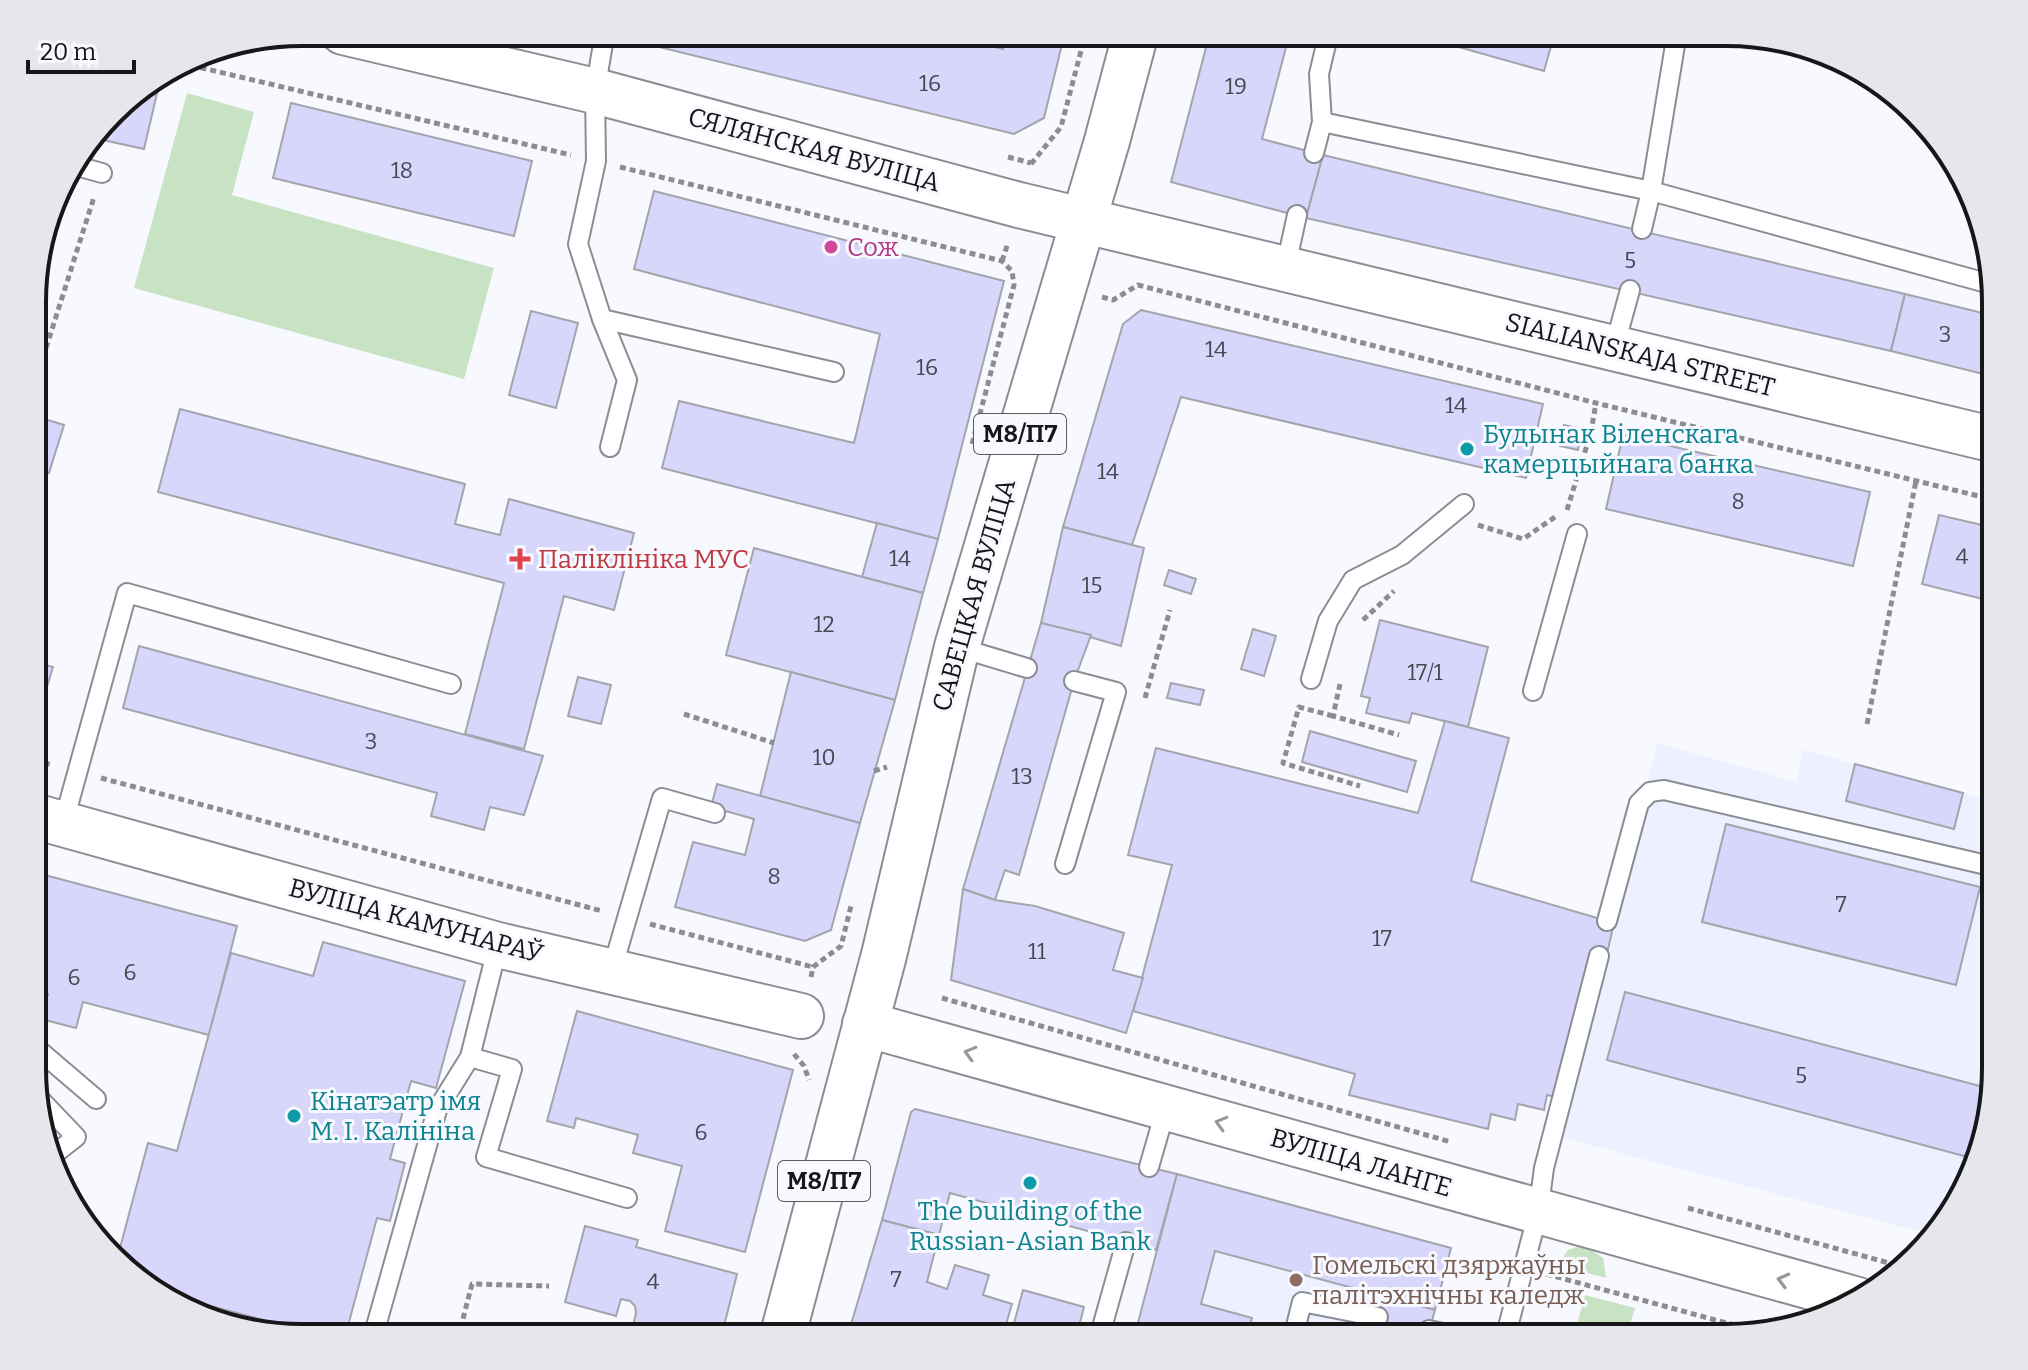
<svg xmlns="http://www.w3.org/2000/svg" width="2028" height="1370" font-family="Bitter,serif">
  <style>
    .built { fill: #edf0fe }
    .green { fill: #c7e3c4 }
    .building { fill: #d8d6fb; stroke: #a4a4ad; stroke-width: 2 }
    .lines { fill: none; stroke-linecap: round; stroke-linejoin: round }
    .service-casing { stroke: #8b8d95; stroke-width: 22 }
    .tertiary-casing { stroke: #8b8d95; stroke-width: 48 }
    .primary-casing { stroke: #8b8d95; stroke-width: 48 }
    .path { stroke: #8c8d91; stroke-width: 5; stroke-dasharray: 6 4; stroke-linecap: butt }
    .service { stroke: #fff; stroke-width: 18 }
    .tertiary { stroke: #fff; stroke-width: 44 }
    .primary { stroke: #fff; stroke-width: 44 }
    .oneway { stroke: #979798 }
    .hotel-dot { fill: #d1479c; stroke: #f8f9ff; stroke-width: 3 }
    .culture-dot { fill: #0f9aa8; stroke: #f8f9ff; stroke-width: 3 }
    .health-dot { fill: #e0444e; stroke: #f8f9ff; stroke-width: 3 }
    .education-dot { fill: #8d6e63; stroke: #f8f9ff; stroke-width: 3 }
    .labels { text-anchor: middle; dominant-baseline: central; stroke-width: 6; stroke-linejoin: round; paint-order: stroke }
    .number-label { font-size: 22px; fill: #474752 }
    .shield { fill: #f8f9ff; stroke: #5a5b5f; stroke-width: 2 }
    .shield-label { font-size: 24px; font-weight: bold; fill: #17171a }
    .street-label { font-size: 26px; fill: #17171a; stroke: #f8f9ff }
    .hotel-label { font-size: 26px; fill: #b23c85; stroke: #f8f9ff; text-anchor: start }
    .culture-label { font-size: 26px; fill: #0d838f; stroke: #f8f9ff; text-anchor: start }
    .health-label { font-size: 26px; fill: #be3a42; stroke: #f8f9ff; text-anchor: start }
    .education-label { font-size: 26px; fill: #785e54; stroke: #f8f9ff; text-anchor: start }
    .rim { fill: none; stroke: #17171a; stroke-width: 4 }
  </style>
  <rect width="100%" height="100%" fill="#f8f9ff"/>
  <g class="built">
    <path d="M 1657,743 L 1796,782 L 1803,750 L 1855,764 L 1846,801 L 1954,828 L 1963,793 L 1995,801 L 1995,1086 L 1982,1155 L 1941,1232 L 1936,1236 L 1563,1138 Z"/>
    <path d="M 1177,1174 L 1451,1248 L 1427,1338 L 1134,1338 Z"/>
  </g>
  <g class="green">
    <path d="M 187,93 L 254,112 L 232,195 L 494,268 L 464,379 L 134,288 Z"/>
    <path d="M 1577,1247 L 1587,1247 L 1603,1258 L 1606,1278 L 1557,1265 L 1568,1250 Z"/>
    <path d="M 1585,1295 L 1635,1308 L 1626,1338 L 1573,1338 Z"/>
  </g>
  <g class="building">
    <path d="M 662,32 L 937,32 L 1003,49 L 1007,32 L 1065,32 L 1044,118 L 1014,134 L 659,47 Z"/>
    <path d="M 1210,32 L 1290,32 L 1262,139 L 1323,155 L 1306,218 L 1171,182 Z"/>
    <path d="M 1459,32 L 1555,32 L 1544,71 L 1455,46 Z"/>
    <path d="M 161,76 L 144,149 L 94,138 L 124,99 Z"/>
    <path d="M 291,103 L 532,161 L 514,236 L 273,178 Z"/>
    <path d="M 1323,155 L 1905,294 L 1891,351 L 1306,218 Z"/>
    <path d="M 654,191 L 1004,281 L 938,539 L 662,468 L 679,401 L 854,443 L 880,334 L 634,269 Z"/>
    <path d="M 1905,294 L 1995,316 L 1995,377 L 1891,351 Z"/>
    <path d="M 1141,310 L 1543,404 L 1526,478 L 1181,397 L 1132,545 L 1063,527 L 1123,324 Z"/>
    <path d="M 531,311 L 578,323 L 556,408 L 509,395 Z"/>
    <path d="M 180,409 L 465,484 L 455,524 L 500,535 L 509,499 L 634,533 L 614,610 L 564,596 L 524,749 L 465,734 L 504,583 L 158,492 Z"/>
    <path d="M 41,418 L 64,425 L 49,473 L 34,468 L 34,438 Z"/>
    <path d="M 1564,425 L 1582,429 L 1578,450 L 1560,446 Z"/>
    <path d="M 1623,435 L 1870,492 L 1853,566 L 1606,509 Z"/>
    <path d="M 1939,515 L 1995,528 L 1995,602 L 1922,584 Z"/>
    <path d="M 877,523 L 938,539 L 923,593 L 862,577 Z"/>
    <path d="M 1063,527 L 1144,548 L 1121,646 L 1041,623 Z"/>
    <path d="M 754,548 L 923,593 L 895,700 L 726,655 Z"/>
    <path d="M 1169,570 L 1196,579 L 1191,594 L 1164,585 Z"/>
    <path d="M 1380,620 L 1488,647 L 1468,727 L 1412,713 L 1409,723 L 1366,713 L 1370,698 L 1361,696 Z"/>
    <path d="M 1041,623 L 1091,635 L 1074,681 L 1019,875 L 1005,870 L 995,900 L 963,889 Z"/>
    <path d="M 1253,629 L 1276,636 L 1264,676 L 1241,669 Z"/>
    <path d="M 139,646 L 543,756 L 524,815 L 490,807 L 484,830 L 431,816 L 437,793 L 123,708 Z"/>
    <path d="M 34,662 L 53,667 L 34,730 Z"/>
    <path d="M 791,672 L 895,700 L 860,823 L 760,796 Z"/>
    <path d="M 578,677 L 611,685 L 601,724 L 568,716 Z"/>
    <path d="M 1171,683 L 1204,690 L 1200,705 L 1167,698 Z"/>
    <path d="M 1445,721 L 1509,738 L 1471,881 L 1614,923 L 1606,958 L 1556,1097 L 1547,1095 L 1544,1110 L 1518,1104 L 1515,1120 L 1491,1114 L 1488,1129 L 1349,1095 L 1355,1074 L 1133,1011 L 1172,865 L 1128,855 L 1156,748 L 1418,813 Z"/>
    <path d="M 1310,731 L 1416,761 L 1407,792 L 1302,762 Z"/>
    <path d="M 1855,764 L 1963,793 L 1954,829 L 1846,801 Z"/>
    <path d="M 717,784 L 860,823 L 831,930 L 805,941 L 675,907 L 693,842 L 745,855 L 754,819 L 711,807 Z"/>
    <path d="M 1726,824 L 1980,887 L 1956,985 L 1702,922 Z"/>
    <path d="M 41,874 L 237,926 L 209,1035 L 83,1002 L 76,1028 L 41,1019 L 48,994 L 34,991 L 34,900 Z"/>
    <path d="M 963,889 L 995,900 L 1035,906 L 1124,933 L 1113,970 L 1143,978 L 1126,1033 L 951,980 Z"/>
    <path d="M 323,942 L 465,981 L 436,1088 L 411,1081 L 390,1159 L 405,1163 L 390,1221 L 377,1218 L 345,1337 L 327,1337 L 151,1290 L 138,1283 L 117,1259 L 148,1143 L 177,1151 L 231,953 L 313,976 Z"/>
    <path d="M 1625,992 L 1995,1090 L 1982,1155 L 1979,1160 L 1607,1060 Z"/>
    <path d="M 577,1011 L 793,1070 L 745,1252 L 665,1231 L 682,1166 L 633,1153 L 638,1135 L 576,1118 L 574,1128 L 547,1121 Z"/>
    <path d="M 915,1109 L 1177,1174 L 1156,1250 L 950,1193 L 939,1235 L 882,1220 L 911,1112 Z"/>
    <path d="M 1177,1174 L 1451,1248 L 1435,1310 L 1215,1251 L 1201,1304 L 1252,1318 L 1247,1338 L 1134,1338 Z"/>
    <path d="M 882,1220 L 939,1235 L 927,1282 L 947,1289 L 955,1265 L 989,1275 L 983,1295 L 1012,1304 L 1002,1338 L 847,1338 Z"/>
    <path d="M 585,1226 L 638,1240 L 636,1247 L 737,1274 L 721,1338 L 630,1338 L 636,1313 L 635,1306 L 630,1301 L 621,1299 L 616,1316 L 565,1302 Z"/>
    <path d="M 1023,1290 L 1084,1307 L 1076,1338 L 1010,1338 Z"/>
    <path d="M 1384,1296 L 1435,1310 L 1427,1338 L 1372,1338 Z"/>
    <path d="M 521,1328 L 557,1338 L 519,1338 Z"/>
  </g>
  <g class="lines">
    <defs>
      <g id="service">
        <path d="M 605,32 L 595,91 L 596,161 L 578,244 L 602,319 L 627,380 L 610,447"/>
        <path d="M 1322,122 L 1651,191 L 1983,282"/>
        <path d="M 1314,153 L 1322,122 L 1319,74 L 1329,32"/>
        <path d="M 73,165 L 102,173"/>
        <path d="M 1642,229 L 1651,191 L 1677,33"/>
        <path d="M 1285,270 L 1297,215"/>
        <path d="M 602,319 L 834,372"/>
        <path d="M 1614,348 L 1630,290"/>
        <path d="M 957,647 L 1027,668"/>
        <path d="M 1311,679 L 1328,621 L 1353,580 L 1402,555 L 1464,504"/>
        <path d="M 1533,691 L 1577,534"/>
        <path d="M 63,824 L 127,593 L 451,684"/>
        <path d="M 1065,864 L 1116,692 L 1074,681"/>
        <path d="M 1607,921 L 1639,803 L 1650,792 L 1664,790 L 1995,867"/>
        <path d="M 611,973 L 662,798 L 715,813"/>
        <path d="M 34,1046 L 96,1099"/>
        <path d="M 470,1057 L 512,1069 L 486,1157 L 627,1198"/>
        <path d="M 34,1093 L 76,1137 L 52,1156"/>
        <path d="M 1149,1167 L 1166,1108"/>
        <path d="M 1429,1330 L 1465,1338"/>
        <path d="M 373,1337 L 437,1110 L 470,1057 L 498,945"/>
        <path d="M 1099,1338 L 1126,1242"/>
        <path d="M 1293,1338 L 1302,1302 L 1378,1317"/>
        <path d="M 1505,1338 L 1538,1213 L 1544,1168 L 1599,956"/>
      </g>
      <g id="tertiary">
        <path d="M 343,32 L 595,91 L 1019,205 L 1995,440"/>
        <path d="M 34,816 L 498,945 L 801,1016"/>
        <path d="M 865,1024 L 1858,1300"/>
      </g>
      <path id="primary" d="M 782,1338 L 884,955 L 957,647 L 1107,141 L 1136,32"/>
    </defs>
    <use href="#service" class="service-casing"/>
    <use href="#tertiary" class="tertiary-casing"/>
    <use href="#primary" class="primary-casing"/>
    <g class="path">
      <path d="M 181,63 L 571,155"/>
      <path d="M 1008,157 L 1031,163"/>
      <path d="M 1031,164 L 1061,127 L 1086,32"/>
      <path d="M 620,167 L 1002,261 L 1012,271 L 1014,285 L 972,444"/>
      <path d="M 1002,261 L 1008,243"/>
      <path d="M 1102,297 L 1113,300 L 1138,285 L 1596,403 L 1995,500"/>
      <path d="M 34,386 L 94,197"/>
      <path d="M 1567,510 L 1591,432 L 1596,403"/>
      <path d="M 1478,525 L 1523,539 L 1555,517"/>
      <path d="M 1363,620 L 1394,591"/>
      <path d="M 1340,684 L 1333,716 L 1399,735"/>
      <path d="M 1145,698 L 1170,610"/>
      <path d="M 684,714 L 774,743"/>
      <path d="M 1333,716 L 1299,707 L 1283,763 L 1360,786"/>
      <path d="M 1867,724 L 1916,481"/>
      <path d="M 34,761 L 53,765"/>
      <path d="M 874,771 L 887,767"/>
      <path d="M 101,778 L 602,911"/>
      <path d="M 650,924 L 813,967"/>
      <path d="M 811,977 L 813,967 L 841,946 L 851,906"/>
      <path d="M 942,998 L 1451,1142"/>
      <path d="M 794,1054 L 804,1066 L 809,1080"/>
      <path d="M 1688,1208 L 1900,1266"/>
      <path d="M 1546,1274 L 1756,1331"/>
      <path d="M 458,1338 L 472,1284 L 549,1286"/>
    </g>
    <use href="#service" class="service"/>
    <use href="#tertiary" class="tertiary"/>
    <use href="#primary" class="primary"/>
  </g>
  <defs><path id="oneway-chevron" d="M-2-3.5L2.5 0L-2 3.5" fill="none" stroke-width="1.6" stroke-linecap="round" stroke-linejoin="round" transform="scale(2)"/></defs>
  <g class="oneway">
    <use href="#oneway-chevron" transform="translate(970 1053) rotate(-164)"/>
    <use href="#oneway-chevron" transform="translate(1221 1123) rotate(-164)"/>
    <use href="#oneway-chevron" transform="translate(1783 1280) rotate(-165)"/>
  </g>
  <circle class="hotel-dot" cx="831" cy="247" r="8"/>
  <g class="culture-dot">
    <circle cx="1467" cy="449" r="8"/>
    <circle cx="294" cy="1116" r="8"/>
    <circle cx="1030" cy="1183" r="8"/>
  </g>
  <path class="health-dot" d="M516 547h8v8h8v8h-8v8h-8v-8h-8v-8h8z"/>
  <circle class="education-dot" cx="1296" cy="1280" r="8"/>
  <g class="labels">
    <g class="number-label">
      <text x="930" y="83">16</text>
      <text x="1236" y="86">19</text>
      <text x="402" y="170">18</text>
      <text x="1630" y="260">5</text>
      <text x="1945" y="334">3</text>
      <text x="1216" y="349">14</text>
      <text x="927" y="367">16</text>
      <text x="1456" y="405">14</text>
      <text x="1108" y="471">14</text>
      <text x="1738" y="501">8</text>
      <text x="1962" y="556">4</text>
      <text x="900" y="558">14</text>
      <text x="1092" y="585">15</text>
      <text x="824" y="624">12</text>
      <text x="1425" y="672">17/1</text>
      <text x="371" y="741">3</text>
      <text x="824" y="757">10</text>
      <text x="1022" y="776">13</text>
      <text x="774" y="876">8</text>
      <text x="1841" y="904">7</text>
      <text x="1382" y="938">17</text>
      <text x="1037" y="951">11</text>
      <text x="130" y="972">6</text>
      <text x="74" y="977">6</text>
      <text x="1801" y="1075">5</text>
      <text x="701" y="1132">6</text>
      <text x="896" y="1279">7</text>
      <text x="653" y="1281">4</text>
    </g>
    <g class="shield">
      <rect x="974" y="414" width="92" height="40" rx="6"/>
      <rect x="778" y="1161" width="92" height="40" rx="6"/>
    </g>
    <g class="shield-label">
      <text x="1020" y="434">М8/П7</text>
      <text x="824" y="1181">М8/П7</text>
    </g>
    <g class="street-label">
      <text transform="translate(814 150) rotate(15)">СЯЛЯНСКАЯ ВУЛІЦА</text>
      <text transform="translate(1640 355) rotate(14)">SIALIANSKAJA STREET</text>
      <text transform="translate(974 595) rotate(-74)">САВЕЦКАЯ ВУЛІЦА</text>
      <text transform="translate(416 921) rotate(15)">ВУЛІЦА КАМУНАРАЎ</text>
      <text transform="translate(1361 1163) rotate(16)">ВУЛІЦА ЛАНГЕ</text>
    </g>
    <g class="hotel-label">
      <text x="847" y="247">Сож</text>
    </g>
    <g class="culture-label">
      <text x="1483" y="434">Будынак Віленскага<tspan x="1483" dy="30">камерцыйнага банка</tspan></text>
      <text x="310" y="1101">Кінатэатр імя<tspan x="310" dy="30">М. І. Калініна</tspan></text>
      <text x="1030" y="1211" text-anchor="middle">The building of the<tspan x="1030" dy="30">Russian-Asian Bank</tspan></text>
    </g>
    <g class="health-label">
      <text x="538" y="559">Паліклініка МУС</text>
    </g>
    <g class="education-label">
      <text x="1312" y="1265">Гомельскі дзяржаўны<tspan x="1312" dy="30">палітэхнічны каледж</tspan></text>
    </g>
  </g>
  <path d="M0 0H2028V1370H0ZM302 46H1726A256 256 0 0 1 1982 302V1068A256 256 0 0 1 1726 1324H302A256 256 0 0 1 46 1068V302A256 256 0 0 1 302 46Z" fill="#e6e7ed" fill-rule="evenodd"/>
  <path class="rim" d="M302 46H1726A256 256 0 0 1 1982 302V1068A256 256 0 0 1 1726 1324H302A256 256 0 0 1 46 1068V302A256 256 0 0 1 302 46Z"/>
  <path d="M28 60v12h106v-12" fill="none" stroke="#17171a" stroke-width="4"/>
  <text x="40" y="60" font-size="24" fill="#17171a" stroke="#f8f9ff" stroke-width="6" paint-order="stroke">20 m</text>
</svg>
